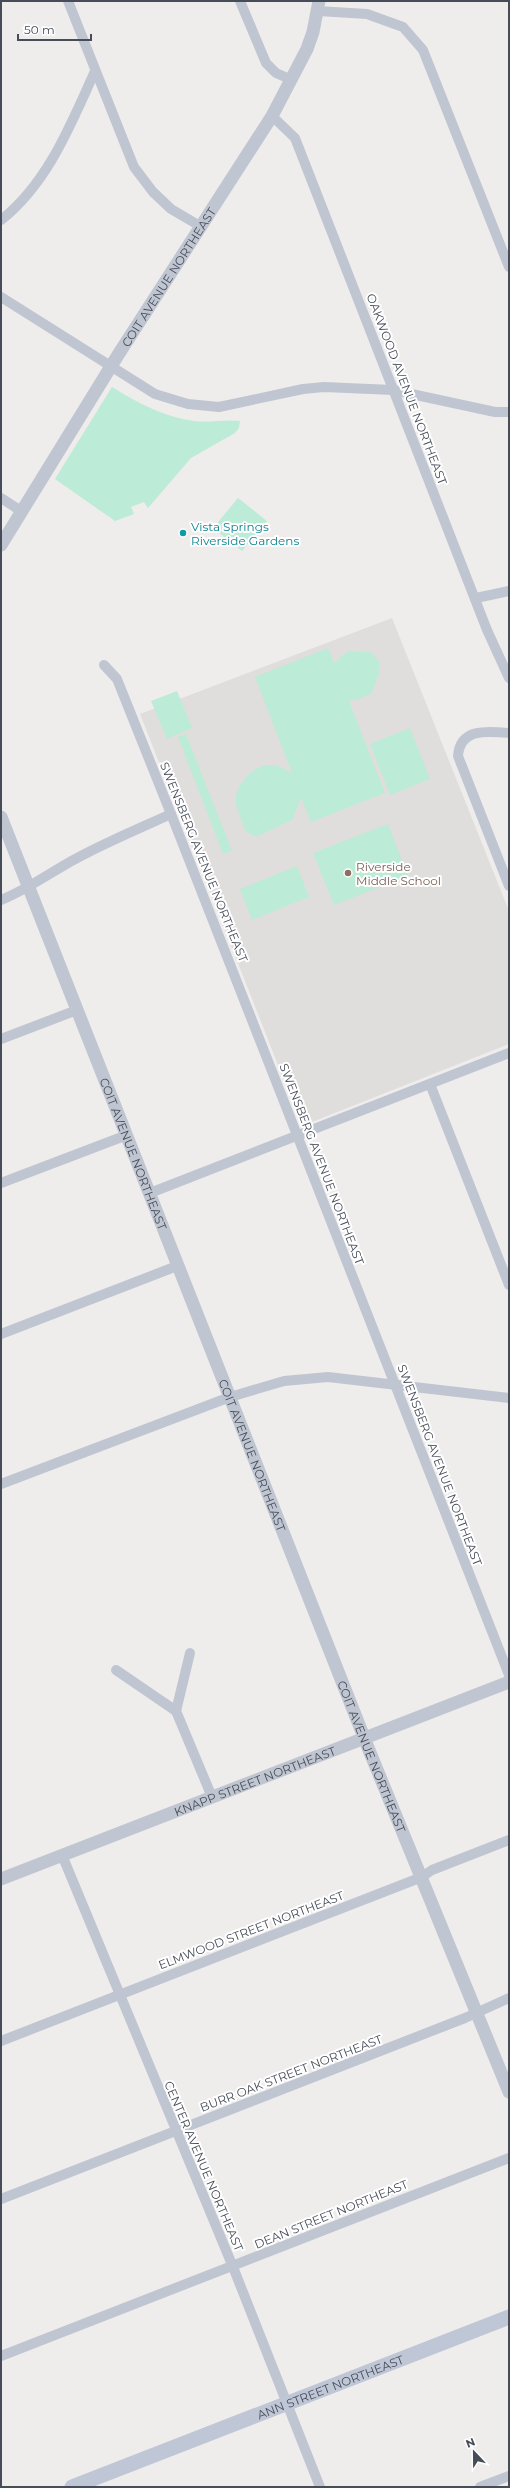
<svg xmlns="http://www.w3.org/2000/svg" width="510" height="2488" font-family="Montserrat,sans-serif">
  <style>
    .education { fill: #e0dedd }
    .green { fill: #bcebd7 }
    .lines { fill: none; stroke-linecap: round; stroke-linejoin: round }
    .minor { stroke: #c0c6d1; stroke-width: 10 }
    .tertiary { stroke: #c0c6d1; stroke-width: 13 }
    .secondary { stroke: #bfc6d5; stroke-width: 15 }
    .culture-dot { fill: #0f9aa8; stroke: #fff; stroke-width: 1.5 }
    .education-dot { fill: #8d6e63; stroke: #fff; stroke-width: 1.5 }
    .labels { text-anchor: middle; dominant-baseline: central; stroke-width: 4; stroke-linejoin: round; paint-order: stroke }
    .street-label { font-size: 12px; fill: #464c58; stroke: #fff }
    .culture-label { font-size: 12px; fill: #0d838f; stroke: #fff; text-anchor: start }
    .education-label { font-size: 12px; fill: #785e54; stroke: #fff; text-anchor: start }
  </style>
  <rect width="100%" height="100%" fill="#efedec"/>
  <path class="education" d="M 392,618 L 509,911 L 509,1044 L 302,1126 L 140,714 Z"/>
  <g class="green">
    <path d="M 112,387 C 138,403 164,417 194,421 C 209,423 225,419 240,421 L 239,428 L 235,433 L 191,458 L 148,508 L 144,502 L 131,507 L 134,514 L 115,521 L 55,479 Z"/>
    <path d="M 238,498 L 267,521 L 242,551 L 213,528 Z"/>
    <path d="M 328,648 L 334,663 L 347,651 L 370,652 L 379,661 L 379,673 L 372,693 L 359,699 L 349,701 L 385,793 L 311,822 L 301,798 L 292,820 L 256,837 L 245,831 C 243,823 238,813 236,804 C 233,787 252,765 269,765 C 278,764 285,770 292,773 L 255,677 Z"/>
    <path d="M 177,691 L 192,728 L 167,739 L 151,701 Z"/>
    <path d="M 410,728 L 430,779 L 390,795 L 370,744 Z"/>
    <path d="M 186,734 L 232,851 L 223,854 L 178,737 Z"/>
    <path d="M 388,824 L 408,876 L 334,905 L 313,853 Z"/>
    <path d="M 297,866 L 309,897 L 252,920 L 240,889 Z"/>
  </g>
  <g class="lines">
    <g class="minor">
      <path d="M 68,1 L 134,167 L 153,192 L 171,209 L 200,226"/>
      <path d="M 240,1 L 266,63 L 276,73 L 292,80"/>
      <path d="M 318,11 L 367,14 L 403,27 L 423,50 L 509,267"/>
      <path d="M 272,116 L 295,138 L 487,630 L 509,678"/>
      <path d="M 1,220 C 48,183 71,124 95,71"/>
      <path d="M 1,297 L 155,394 L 188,404 L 219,407 L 303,389 L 324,387 L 393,390 L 495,412 L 509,412"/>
      <path d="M 1,498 L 21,511"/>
      <path d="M 476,598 L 509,591"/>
      <path d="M 104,665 L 117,679 L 171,814 L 509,1675"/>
      <path d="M 509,733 C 487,731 460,728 458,756 L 509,886"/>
      <path d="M 1,900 C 29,889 52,871 79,857 C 109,841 140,828 171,814"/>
      <path d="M 1,1039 L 77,1010"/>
      <path d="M 430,1084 L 509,1285"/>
      <path d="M 1,1183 L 127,1135"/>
      <path d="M 150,1193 L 509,1053"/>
      <path d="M 1,1334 L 177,1266"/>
      <path d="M 1,1484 L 230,1397 L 284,1381 L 328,1377 L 509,1398"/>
      <path d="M 116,1670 L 176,1711"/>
      <path d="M 176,1711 L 212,1797"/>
      <path d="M 176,1711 L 190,1653"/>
      <path d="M 62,1855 L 233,2267 L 320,2487"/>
      <path d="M 1,2041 L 422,1877 L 432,1870 L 509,1840"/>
      <path d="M 1,2199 L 465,2018 L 509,1998"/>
      <path d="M 1,2356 L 509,2158"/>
      <path d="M 480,2487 L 509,2476"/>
    </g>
    <g class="tertiary">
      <path id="s1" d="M 1,545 L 118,355 L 272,116 L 307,49 L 313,32 L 319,1"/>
      <path id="s2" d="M 1,817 L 369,1750 L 509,2092"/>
      <path id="s3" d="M 1,1879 L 509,1682"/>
    </g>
    <path class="secondary" id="s4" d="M 72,2487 L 509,2317"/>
  </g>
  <circle class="culture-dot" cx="183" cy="533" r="4"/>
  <circle class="education-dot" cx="348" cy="873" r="4"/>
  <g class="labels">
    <g class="street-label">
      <text stroke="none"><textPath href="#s1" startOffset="316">COIT AVENUE NORTHEAST</textPath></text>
      <text transform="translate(407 389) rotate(69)">OAKWOOD AVENUE NORTHEAST</text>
      <text transform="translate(204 862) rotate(68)">SWENSBERG AVENUE NORTHEAST</text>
      <text stroke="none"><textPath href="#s2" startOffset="362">COIT AVENUE NORTHEAST</textPath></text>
      <text transform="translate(322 1164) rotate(69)">SWENSBERG AVENUE NORTHEAST</text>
      <text stroke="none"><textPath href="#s2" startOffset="686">COIT AVENUE NORTHEAST</textPath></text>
      <text transform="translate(440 1465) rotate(69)">SWENSBERG AVENUE NORTHEAST</text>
      <text stroke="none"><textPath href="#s2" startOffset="1010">COIT AVENUE NORTHEAST</textPath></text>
      <text stroke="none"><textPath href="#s3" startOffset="272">KNAPP STREET NORTHEAST</textPath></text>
      <text transform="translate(251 1930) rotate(-21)">ELMWOOD STREET NORTHEAST</text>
      <text transform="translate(291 2073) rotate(-21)">BURR OAK STREET NORTHEAST</text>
      <text transform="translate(204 2166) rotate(67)">CENTER AVENUE NORTHEAST</text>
      <text transform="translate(331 2214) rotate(-22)">DEAN STREET NORTHEAST</text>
      <text stroke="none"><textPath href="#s4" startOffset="277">ANN STREET NORTHEAST</textPath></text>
    </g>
    <g class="culture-label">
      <text x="191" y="526">Vista Springs<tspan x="191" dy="14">Riverside Gardens</tspan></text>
    </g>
    <g class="education-label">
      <text x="356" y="866">Riverside<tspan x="356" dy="14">Middle School</tspan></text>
    </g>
  </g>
  <rect width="510" height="2488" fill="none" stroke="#464c58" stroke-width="4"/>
  <g transform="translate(474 2452) rotate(338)" stroke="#ffffff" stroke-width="3" paint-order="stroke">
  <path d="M0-3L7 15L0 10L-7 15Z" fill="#464c58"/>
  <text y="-6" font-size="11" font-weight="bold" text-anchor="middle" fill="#464c58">N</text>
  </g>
  <path d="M18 34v6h73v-6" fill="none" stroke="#464c58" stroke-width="2"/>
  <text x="24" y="34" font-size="12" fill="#464c58" stroke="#ffffff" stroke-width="3" paint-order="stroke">50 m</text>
</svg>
